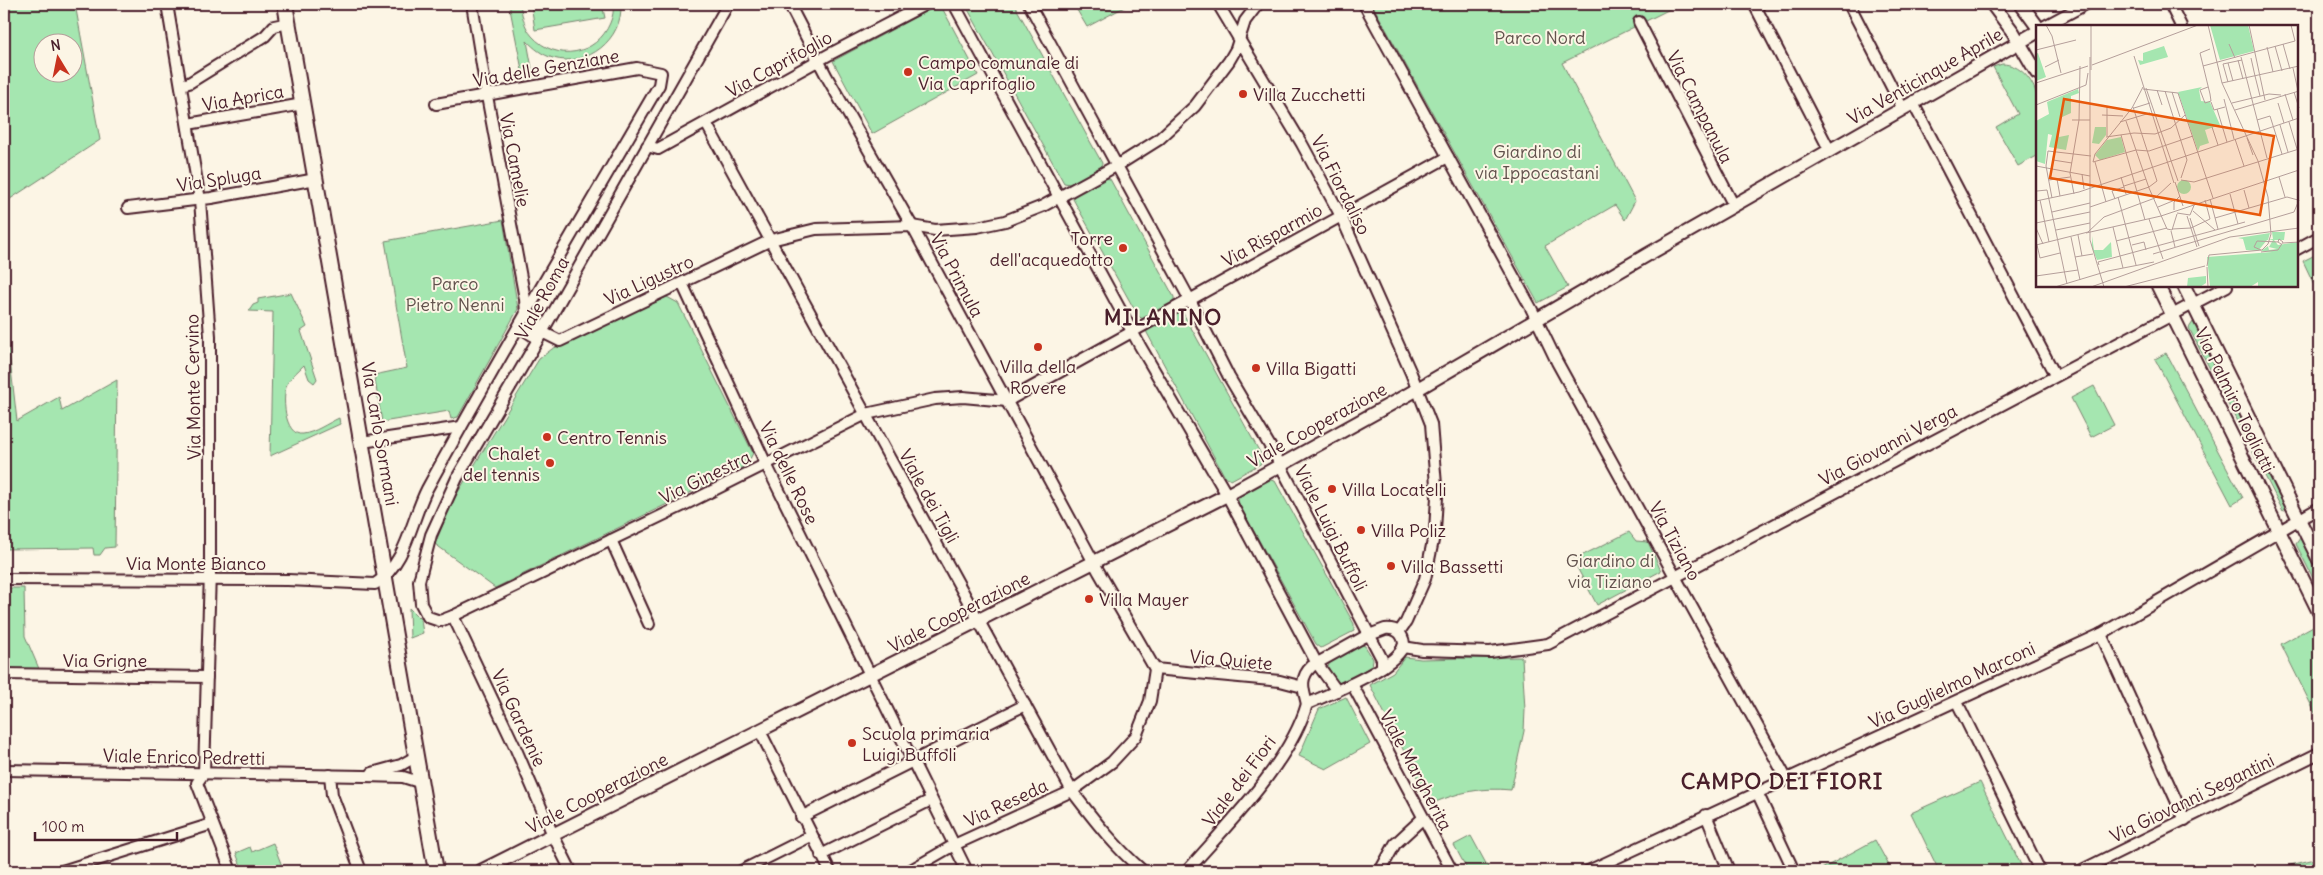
<svg xmlns="http://www.w3.org/2000/svg" width="2323" height="875" font-family="Delius,sans-serif">
  <style>
    .green { fill: #a5e6b0; stroke: #78826e; fill-rule: evenodd }
    .lines { fill: none; stroke-linecap: round; stroke-linejoin: round }
    .minor-casing { stroke: #4a1f2b; stroke-width: 14 }
    .tertiary-casing { stroke: #4a1f2b; stroke-width: 16 }
    .secondary-casing { stroke: #4a1f2b; stroke-width: 18 }
    .minor { stroke: #fcf5e5; stroke-width: 10 }
    .tertiary { stroke: #fcf5e5; stroke-width: 12 }
    .secondary { stroke: #fcf5e5; stroke-width: 14 }
    .poi-dot { fill: #c8321e; stroke: #fcf5e5; stroke-width: 2 }
    .labels { text-anchor: middle; dominant-baseline: central; stroke-width: 4; stroke-linejoin: round; paint-order: stroke }
    .park-label { font-size: 18px; fill: #61514c; stroke: #fcf5e5 }
    .poi-label { font-size: 18px; fill: #4a1f2b; stroke: #fcf5e5; text-anchor: start }
    .street-label { font-size: 18px; fill: #4a1f2b; stroke: #fcf5e5 }
    .district-label { font-size: 22px; font-weight: bold; letter-spacing: 1px; fill: #4a1f2b; stroke: #fcf5e5 }
    .inset-road { fill: none; stroke: #b59f9b; stroke-width: 1 }
    .view { fill: #e8590c; fill-opacity: 0.15; stroke: #e8590c; stroke-width: 2.5 }
    .inset-edge { fill: none; stroke: #4a1f2b; stroke-width: 2.5 }
  </style>
  <rect width="100%" height="100%" fill="#fcf5e5"/>
  <filter id="ink" filterUnits="userSpaceOnUse"><feTurbulence type="fractalNoise" baseFrequency=".02" numOctaves="2"/><feDisplacementMap in="SourceGraphic" scale="10" xChannelSelector="R" yChannelSelector="G"/><feConvolveMatrix kernelMatrix="1 2 1 2 8 2 1 2 1" color-interpolation-filters="sRGB"/></filter>
  <g filter="url(#ink)">
    <g class="green">
      <path d="M 4,4 L 75,4 L 100,140 L 4,203 ZM 42,42 L 72,42 L 72,72 L 42,72 Z"/>
      <path d="M 509,4 L 520,4 C 522,15 524,27 532,36 C 556,63 597,55 610,23 C 613,16 614,10 613,4 L 621,4 C 623,39 588,68 553,58 C 542,55 534,48 527,41 L 533,74 L 523,75 Z"/>
      <path d="M 531,4 L 602,4 L 605,18 L 535,30 Z"/>
      <path d="M 940,4 L 978,75 L 872,134 L 833,61 Z"/>
      <path d="M 965,4 L 1014,4 L 1102,163 L 1101,168 L 1070,184 L 1064,183 Z"/>
      <path d="M 1077,4 L 1130,4 L 1087,27 L 1074,5 Z"/>
      <path d="M 1372,4 L 1680,4 L 1562,63 L 1635,201 L 1625,220 L 1615,205 L 1545,246 L 1568,287 L 1538,303 Z"/>
      <path d="M 2002,64 C 2020,64 2033,80 2037,96 C 2040,110 2037,140 2037,156 L 2018,166 L 1996,127 L 2018,114 L 1993,67 Z"/>
      <path d="M 1104,178 L 1110,179 L 1174,297 L 1174,302 L 1143,319 L 1138,316 L 1073,199 L 1074,194 Z"/>
      <path d="M 503,220 L 518,309 L 458,417 L 451,419 L 449,411 L 382,422 L 374,375 L 407,368 L 385,241 Z"/>
      <path d="M 2319,253 L 2319,295 L 2303,261 Z"/>
      <path d="M 291,293 L 307,327 L 301,331 L 317,379 L 314,383 L 309,379 L 304,365 C 299,370 292,376 288,382 C 281,394 284,437 303,434 C 314,433 328,423 339,418 L 340,424 L 270,456 L 273,312 L 249,311 L 253,305 L 258,303 L 258,299 Z"/>
      <path d="M 667,297 L 678,303 L 753,453 L 747,465 L 495,588 L 435,544 L 452,502 L 539,359 L 552,349 Z"/>
      <path d="M 4,307 L 17,421 L 59,397 L 62,411 L 117,380 L 115,547 L 105,548 L 100,555 L 94,555 L 93,548 L 4,549 Z"/>
      <path d="M 1178,311 L 1183,313 L 1263,458 L 1262,463 L 1231,480 L 1225,477 L 1147,333 L 1146,329 Z"/>
      <path d="M 2193,322 L 2287,508 L 2283,511 L 2189,328 Z"/>
      <path d="M 2166,353 L 2243,498 L 2232,505 L 2155,359 Z"/>
      <path d="M 2094,386 L 2114,425 L 2091,437 L 2071,398 Z"/>
      <path d="M 1270,480 L 1275,481 L 1354,624 L 1354,631 L 1321,648 L 1316,644 L 1239,504 L 1238,500 L 1240,496 Z"/>
      <path d="M 1629,532 L 1636,541 L 1648,542 L 1661,571 L 1597,605 L 1573,560 Z"/>
      <path d="M 2300,538 L 2305,540 L 2319,568 L 2319,590 L 2296,544 Z"/>
      <path d="M 4,588 L 24,588 L 25,636 L 40,671 L 4,669 Z"/>
      <path d="M 409,608 L 421,620 L 423,633 L 410,638 Z"/>
      <path d="M 2313,626 L 2319,638 L 2319,721 L 2281,644 Z"/>
      <path d="M 1362,645 L 1365,646 L 1373,659 L 1372,666 L 1340,683 L 1336,681 L 1328,667 L 1331,659 Z"/>
      <path d="M 1405,657 L 1421,659 L 1522,657 L 1525,710 L 1524,731 L 1511,790 C 1482,787 1458,792 1431,804 L 1370,685 L 1393,672 Z"/>
      <path d="M 1346,697 L 1370,744 L 1326,769 L 1299,756 L 1319,709 Z"/>
      <path d="M 1980,782 L 2024,871 L 1939,871 L 1911,813 Z"/>
      <path d="M 1471,836 L 1490,871 L 1468,871 L 1454,845 Z"/>
      <path d="M 1875,840 L 1892,871 L 1818,871 Z"/>
      <path d="M 273,843 L 284,871 L 243,871 L 236,853 L 250,847 L 252,852 Z"/>
      <path d="M 2319,858 L 2319,871 L 2266,871 Z"/>
    </g>
    <g class="lines">
      <defs>
        <g id="minor">
          <path d="M 167,4 L 200,200 L 210,336 L 210,572 L 204,773 L 197,783 L 231,871"/>
          <path d="M 728,4 L 536,343 L 457,478 L 431,535 L 419,581 L 421,604 L 428,617 L 440,621 L 453,616 L 684,505 L 866,414 L 935,399 L 963,397 L 1007,401 L 1448,157"/>
          <path d="M 789,4 L 827,77 L 912,226 L 1099,572 L 1155,669 L 1150,701 L 1136,736 L 1112,762 L 1072,791 L 954,845 L 909,871"/>
          <path d="M 954,4 L 1140,346 L 1227,495 L 1316,662 L 1337,691"/>
          <path d="M 1029,4 L 1190,300 L 1229,377 L 1274,453 L 1382,659 L 1382,667"/>
          <path d="M 1218,4 L 1302,144 L 1341,216 L 1411,373 L 1431,424 L 1437,497 L 1435,531 L 1425,579 L 1406,622 L 1399,632"/>
          <path d="M 1364,4 L 1531,308 L 1557,362 L 1786,778"/>
          <path d="M 1754,4 L 1830,151"/>
          <path d="M 1849,4 L 1903,109"/>
          <path d="M 2170,4 L 2181,26"/>
          <path d="M 473,10 L 487,96 L 525,299 L 526,315"/>
          <path d="M 1639,22 L 1734,206"/>
          <path d="M 2045,26 L 2086,4"/>
          <path d="M 181,85 L 189,83 L 265,36 L 274,26 L 289,23"/>
          <path d="M 1913,103 L 2055,375"/>
          <path d="M 706,123 L 1072,791 C 1094,820 1115,847 1143,871"/>
          <path d="M 188,124 L 303,104"/>
          <path d="M 647,146 L 658,149 L 830,54 L 926,4"/>
          <path d="M 128,208 L 211,198 L 316,179"/>
          <path d="M 2297,249 L 2319,237"/>
          <path d="M 682,283 L 766,464 L 967,871"/>
          <path d="M 526,316 L 538,323 L 542,332"/>
          <path d="M 520,327 L 532,335 L 542,332"/>
          <path d="M 542,332 L 560,341 L 771,240 L 816,229 L 912,226 L 935,230 L 977,227 L 1005,221 L 1043,206 L 1123,162 L 1158,140 L 1195,106 L 1229,61 L 1236,49 L 1245,21 L 1258,4"/>
          <path d="M 362,442 L 461,427"/>
          <path d="M 611,540 L 649,624"/>
          <path d="M 4,579 L 288,580 L 375,584 C 407,563 411,520 427,489 C 501,353 581,219 659,85 L 661,73 L 637,68 L 436,104"/>
          <path d="M 453,616 L 515,747 L 553,835 L 571,871"/>
          <path d="M 1385,629 C 1396,628 1403,633 1404,644 C 1399,667 1329,694 1307,704 C 1303,689 1299,678 1312,666 L 1364,637 Z"/>
          <path d="M 2101,634 L 2185,820"/>
          <path d="M 1403,647 L 1422,650 L 1490,652 L 1548,644 L 2227,286"/>
          <path d="M 1155,669 L 1280,681 L 1303,687"/>
          <path d="M 4,674 L 207,677"/>
          <path d="M 1352,684 L 1452,871"/>
          <path d="M 1957,702 L 2040,871"/>
          <path d="M 760,731 L 830,871"/>
          <path d="M 4,770 L 364,776 L 403,777 L 419,782"/>
          <path d="M 372,773 L 401,765 L 415,757"/>
          <path d="M 330,775 L 332,795 L 361,871"/>
          <path d="M 1757,792 L 1794,871"/>
          <path d="M 1706,815 L 1729,871"/>
          <path d="M 801,817 L 1025,705"/>
          <path d="M 821,855 L 931,800"/>
          <path d="M 62,871 L 212,824"/>
          <path d="M 741,871 L 811,836"/>
          <path d="M 1187,871 C 1227,825 1290,763 1307,704"/>
          <path d="M 1380,871 L 1395,844 L 1423,818"/>
          <path d="M 1588,871 L 2101,634 L 2319,508"/>
          <path d="M 2080,871 L 2319,753"/>
        </g>
        <g id="tertiary">
          <path d="M 1992,4 L 2013,32 L 2037,73"/>
          <path d="M 2021,4 L 2037,26"/>
          <path d="M 2158,286 L 2319,612"/>
          <path d="M 2184,286 L 2319,560"/>
          <path d="M 481,871 L 1227,495 L 1409,394 L 1647,255 L 2037,32"/>
        </g>
        <path id="secondary" d="M 285,4 L 436,871"/>
      </defs>
      <use href="#minor" class="minor-casing"/>
      <use href="#tertiary" class="tertiary-casing"/>
      <use href="#secondary" class="secondary-casing"/>
      <use href="#minor" class="minor"/>
      <use href="#tertiary" class="tertiary"/>
      <use href="#secondary" class="secondary"/>
    </g>
  </g>
  <g class="poi-dot">
    <circle cx="908" cy="72" r="5"/>
    <circle cx="1243" cy="94" r="5"/>
    <circle cx="1123" cy="248" r="5"/>
    <circle cx="1038" cy="347" r="5"/>
    <circle cx="1256" cy="368" r="5"/>
    <circle cx="547" cy="437" r="5"/>
    <circle cx="550" cy="463" r="5"/>
    <circle cx="1332" cy="489" r="5"/>
    <circle cx="1361" cy="530" r="5"/>
    <circle cx="1391" cy="566" r="5"/>
    <circle cx="1089" cy="599" r="5"/>
    <circle cx="852" cy="743" r="5"/>
  </g>
  <g class="labels">
    <g class="park-label">
      <text x="1540" y="37">Parco Nord</text>
      <text x="1537" y="151">Giardino di<tspan x="1537" dy="21">via Ippocastani</tspan></text>
      <text x="455" y="283">Parco<tspan x="455" dy="21">Pietro Nenni</tspan></text>
      <text x="1610" y="560">Giardino di<tspan x="1610" dy="21">via Tiziano</tspan></text>
    </g>
    <g class="poi-label">
      <text x="918" y="62">Campo comunale di<tspan x="918" dy="21">Via Caprifoglio</tspan></text>
      <text x="1253" y="94">Villa Zucchetti</text>
      <text x="1113" y="238" text-anchor="end">Torre<tspan x="1113" dy="21">dell'acquedotto</tspan></text>
      <text x="1038" y="366" text-anchor="middle">Villa della<tspan x="1038" dy="21">Rovere</tspan></text>
      <text x="1266" y="368">Villa Bigatti</text>
      <text x="557" y="437">Centro Tennis</text>
      <text x="540" y="453" text-anchor="end">Chalet<tspan x="540" dy="21">del tennis</tspan></text>
      <text x="1342" y="489">Villa Locatelli</text>
      <text x="1371" y="530">Villa Poliz</text>
      <text x="1401" y="566">Villa Bassetti</text>
      <text x="1099" y="599">Villa Mayer</text>
      <text x="862" y="733">Scuola primaria<tspan x="862" dy="21">Luigi Buffoli</tspan></text>
    </g>
    <g class="street-label">
      <text transform="translate(779 64) rotate(-29)">Via Caprifoglio</text>
      <text transform="translate(546 68) rotate(-10)">Via delle Genziane</text>
      <text transform="translate(1925 76) rotate(-30)">Via Venticinque Aprile</text>
      <text transform="translate(243 98) rotate(-10)">Via Aprica</text>
      <text transform="translate(1700 107) rotate(63)">Via Campanula</text>
      <text transform="translate(515 160) rotate(79)">Via Camelie</text>
      <text transform="translate(219 179) rotate(-9)">Via Spluga</text>
      <text transform="translate(1341 185) rotate(63)">Via Fiordaliso</text>
      <text transform="translate(1272 235) rotate(-29)">Via Risparmio</text>
      <text transform="translate(957 275) rotate(62)">Via Primula</text>
      <text transform="translate(649 280) rotate(-25)">Via Ligustro</text>
      <text transform="translate(542 298) rotate(-61)">Viale Roma</text>
      <text transform="translate(193 387) rotate(-91)">Via Monte Cervino</text>
      <text transform="translate(2235 400) rotate(64)">Via Palmiro Togliatti</text>
      <text transform="translate(1317 425) rotate(-29)">Viale Cooperazione</text>
      <text transform="translate(380 434) rotate(80)">Via Carlo Sormani</text>
      <text transform="translate(1888 445) rotate(-28)">Via Giovanni Verga</text>
      <text transform="translate(789 473) rotate(64)">Via delle Rose</text>
      <text transform="translate(705 477) rotate(-26)">Via Ginestra</text>
      <text transform="translate(929 496) rotate(61)">Viale dei Tigli</text>
      <text transform="translate(1331 528) rotate(63)">Viale Luigi Buffoli</text>
      <text transform="translate(1675 541) rotate(61)">Via Tiziano</text>
      <text x="196" y="563">Via Monte Bianco</text>
      <text transform="translate(959 612) rotate(-27)">Viale Cooperazione</text>
      <text x="105" y="660">Via Grigne</text>
      <text transform="translate(1231 660) rotate(5)">Via Quiete</text>
      <text transform="translate(1952 685) rotate(-25)">Via Guglielmo Marconi</text>
      <text transform="translate(519 718) rotate(65)">Via Gardenie</text>
      <text transform="translate(184 757) rotate(1)">Viale Enrico Pedretti</text>
      <text transform="translate(1416 770) rotate(62)">Viale Margherita</text>
      <text transform="translate(1239 781) rotate(-53)">Viale dei Fiori</text>
      <text transform="translate(597 793) rotate(-27)">Viale Cooperazione</text>
      <text transform="translate(2192 798) rotate(-26)">Via Giovanni Segantini</text>
      <text transform="translate(1006 803) rotate(-25)">Via Reseda</text>
    </g>
    <g class="district-label">
      <text x="1163" y="317">MILANINO</text>
      <text x="1782" y="781">CAMPO DEI FIORI</text>
    </g>
  </g>
  <g transform="translate(2036 25)">
    <rect width="262" height="262" fill="#fcf5e5"/>
    <path d="M 174,0 L 212,0 L 218,26 L 184,35 ZM 128,21 L 132,32 L 104,40 L 102,35 L 107,36 L 107,28 ZM 2,28 L 10,52 L 0,56 L 0,29 ZM 166,62 L 163,65 L 165,76 L 174,77 L 184,100 L 169,105 L 173,118 L 164,121 L 162,126 L 142,67 ZM 42,64 L 43,68 L 35,71 L 35,88 L 24,93 L 23,112 L 33,110 L 30,125 L 13,122 L 16,110 L 12,109 L 9,139 L 0,136 L 0,96 L 13,89 L 11,77 ZM 59,102 L 70,102 L 70,110 L 63,119 L 56,118 ZM 85,112 L 89,127 L 64,135 L 59,130 L 71,115 ZM141 162a7 7 0 1 1 14 0a7 7 0 1 1-14 0ZM 236,207 L 249,207 L 248,215 L 238,215 L 242,220 L 262,217 L 262,262 L 222,262 L 222,257 L 214,262 L 174,262 L 171,232 L 236,227 L 225,226 L 232,221 L 233,225 L 241,224 L 233,222 L 237,215 L 231,215 L 222,226 L 210,225 L 207,214 L 202,213 L 234,208 L 232,215 L 237,214 ZM 56,211 L 58,225 L 67,225 L 75,217 L 76,232 L 61,235 L 56,223 ZM 170,251 L 170,258 L 164,262 L 151,262 L 152,253 Z" fill="#a5e6b0"/>
    <path class="inset-road" d="M 10,0 L 16,11 L 25,48M 213,0 L 229,75M 193,19 L 199,33M 247,19 L 254,44M 239,21 L 246,46M 231,22 L 237,47M 0,25 L 40,15M 98,31 L 138,158M 54,32 L 54,215 L 68,262M 205,32 L 231,133M 215,33 L 219,51M 202,35 L 207,54M 192,38 L 197,56M 56,40 L 162,0M 167,41 L 259,16 L 255,0M 9,42 L 23,35M 257,43 L 262,66M 55,45 L 55,0M 219,51 L 224,71M 192,57 L 187,39 L 206,35M 0,58 L 52,41M 186,58 L 263,41M 107,62 L 96,83 L 59,129 L 57,137 L 100,125 L 113,126 L 157,111M 172,62 L 164,65 L 169,78 L 175,76 L 174,69 L 164,28 L 174,24M 110,63 L 142,156M 107,64 L 142,68 L 177,173M 121,65 L 126,80M 129,66 L 151,135 L 145,153M 136,67 L 144,92M 258,67 L 263,83M 249,69 L 257,95M 188,74 L 198,114M 175,77 L 178,85 L 189,82M 196,78 L 233,69 L 245,70M 242,78 L 248,98M 0,80 L 50,60 L 52,48M 98,83 L 114,78M 181,84 L 191,117M 199,85 L 263,66M 66,90 L 87,91M 36,95 L 54,95M 221,95 L 234,91 L 246,129M 90,96 L 113,163 L 131,204 L 136,205 L 141,189M 84,97 L 114,88M 253,97 L 261,124M 244,100 L 252,127M 176,102 L 182,120M 85,110 L 109,195M 71,111 L 71,82M 70,112 L 98,108 L 119,109 L 135,103 L 149,90M 211,113 L 217,130M 199,114 L 208,141M 18,126 L 17,135 L 36,138M 59,137 L 70,177M 0,141 L 54,151M 46,149 L 48,164M 85,152 L 90,169M 243,152 L 249,172M 21,154 L 24,171M 13,155 L 34,152M 145,155 L 158,157 L 263,124M 139,157 L 147,181M 88,161 L 110,154M 208,165 L 213,183M 1,166 L 11,165 L 31,259M 38,169 L 34,148 L 43,95 L 44,41M 194,169 L 202,199M 82,172 L 100,240M 16,173 L 10,141 L 12,126 L 55,131M 79,174 L 76,166 L 88,162M 174,174 L 182,204M 4,175 L 13,217M 169,175 L 174,194M 0,176 L 43,167 L 263,93M 54,182 L 113,162 L 121,156 L 97,82M 122,182 L 139,175M 138,185 L 138,177 L 144,171M 157,186 L 179,205M 16,187 L 54,178M 141,188 L 154,190 L 159,178M 151,191 L 161,222M 154,193 L 163,221M 179,193 L 251,172 L 262,175M 113,194 L 127,234M 0,198 L 54,187M 77,202 L 87,243M 0,203 L 7,219M 136,204 L 155,203 L 174,194M 20,205 L 54,198M 135,206 L 139,222M 50,208 L 125,191 L 263,145M 42,210 L 46,231M 35,212 L 44,255M 80,216 L 131,203M 247,218 L 263,217M 0,220 L 52,207 L 68,192 L 119,173 L 135,158M 1,220 L 4,233 L 24,228M 96,220 L 108,217 L 110,225M 225,225 L 218,222 L 221,216 L 242,217M 225,227 L 242,225 L 247,217 L 243,214 L 242,217 L 245,219M 117,229 L 258,187 L 263,175M 39,232 L 57,229M 63,240 L 62,237 L 209,197M 171,241 L 173,230 L 226,225 L 232,219 L 235,209 L 232,172 L 222,136 L 186,58 L 172,0M 171,242 L 172,262M 72,246 L 118,237M 0,251 L 42,245M 19,262 L 72,246M 55,262 L 194,212 L 263,203M 88,262 L 169,241"/>
    <path class="view" d="M 28,74 L 238,111 L 224,190 L 14,153 Z"/>
    <rect width="262" height="262" class="inset-edge"/>
  </g>
  <rect width="2323" height="875" fill="none" stroke="#fcf5e5" stroke-width="20"/>
  <rect x="10" y="10" width="2303" height="855" fill="none" stroke="#4a1f2b" stroke-width="2" filter="url(#ink)"/>
  <g transform="translate(58 58) rotate(350)"><circle r="24" fill="#fcf5e5" stroke="#b59f9b"/>
  <path d="M0-4L9 19L0 12L-9 19Z" fill="#c8321e"/>
  <text y="-8" font-size="14" font-weight="bold" text-anchor="middle" fill="#4a1f2b">N</text>
  </g>
  <path d="M35 832v8h142v-8" fill="none" stroke="#4a1f2b" stroke-width="2.5"/>
  <text x="42" y="832" font-size="15" fill="#4a1f2b" stroke="#fcf5e5" stroke-width="4" paint-order="stroke">100 m</text>
</svg>
